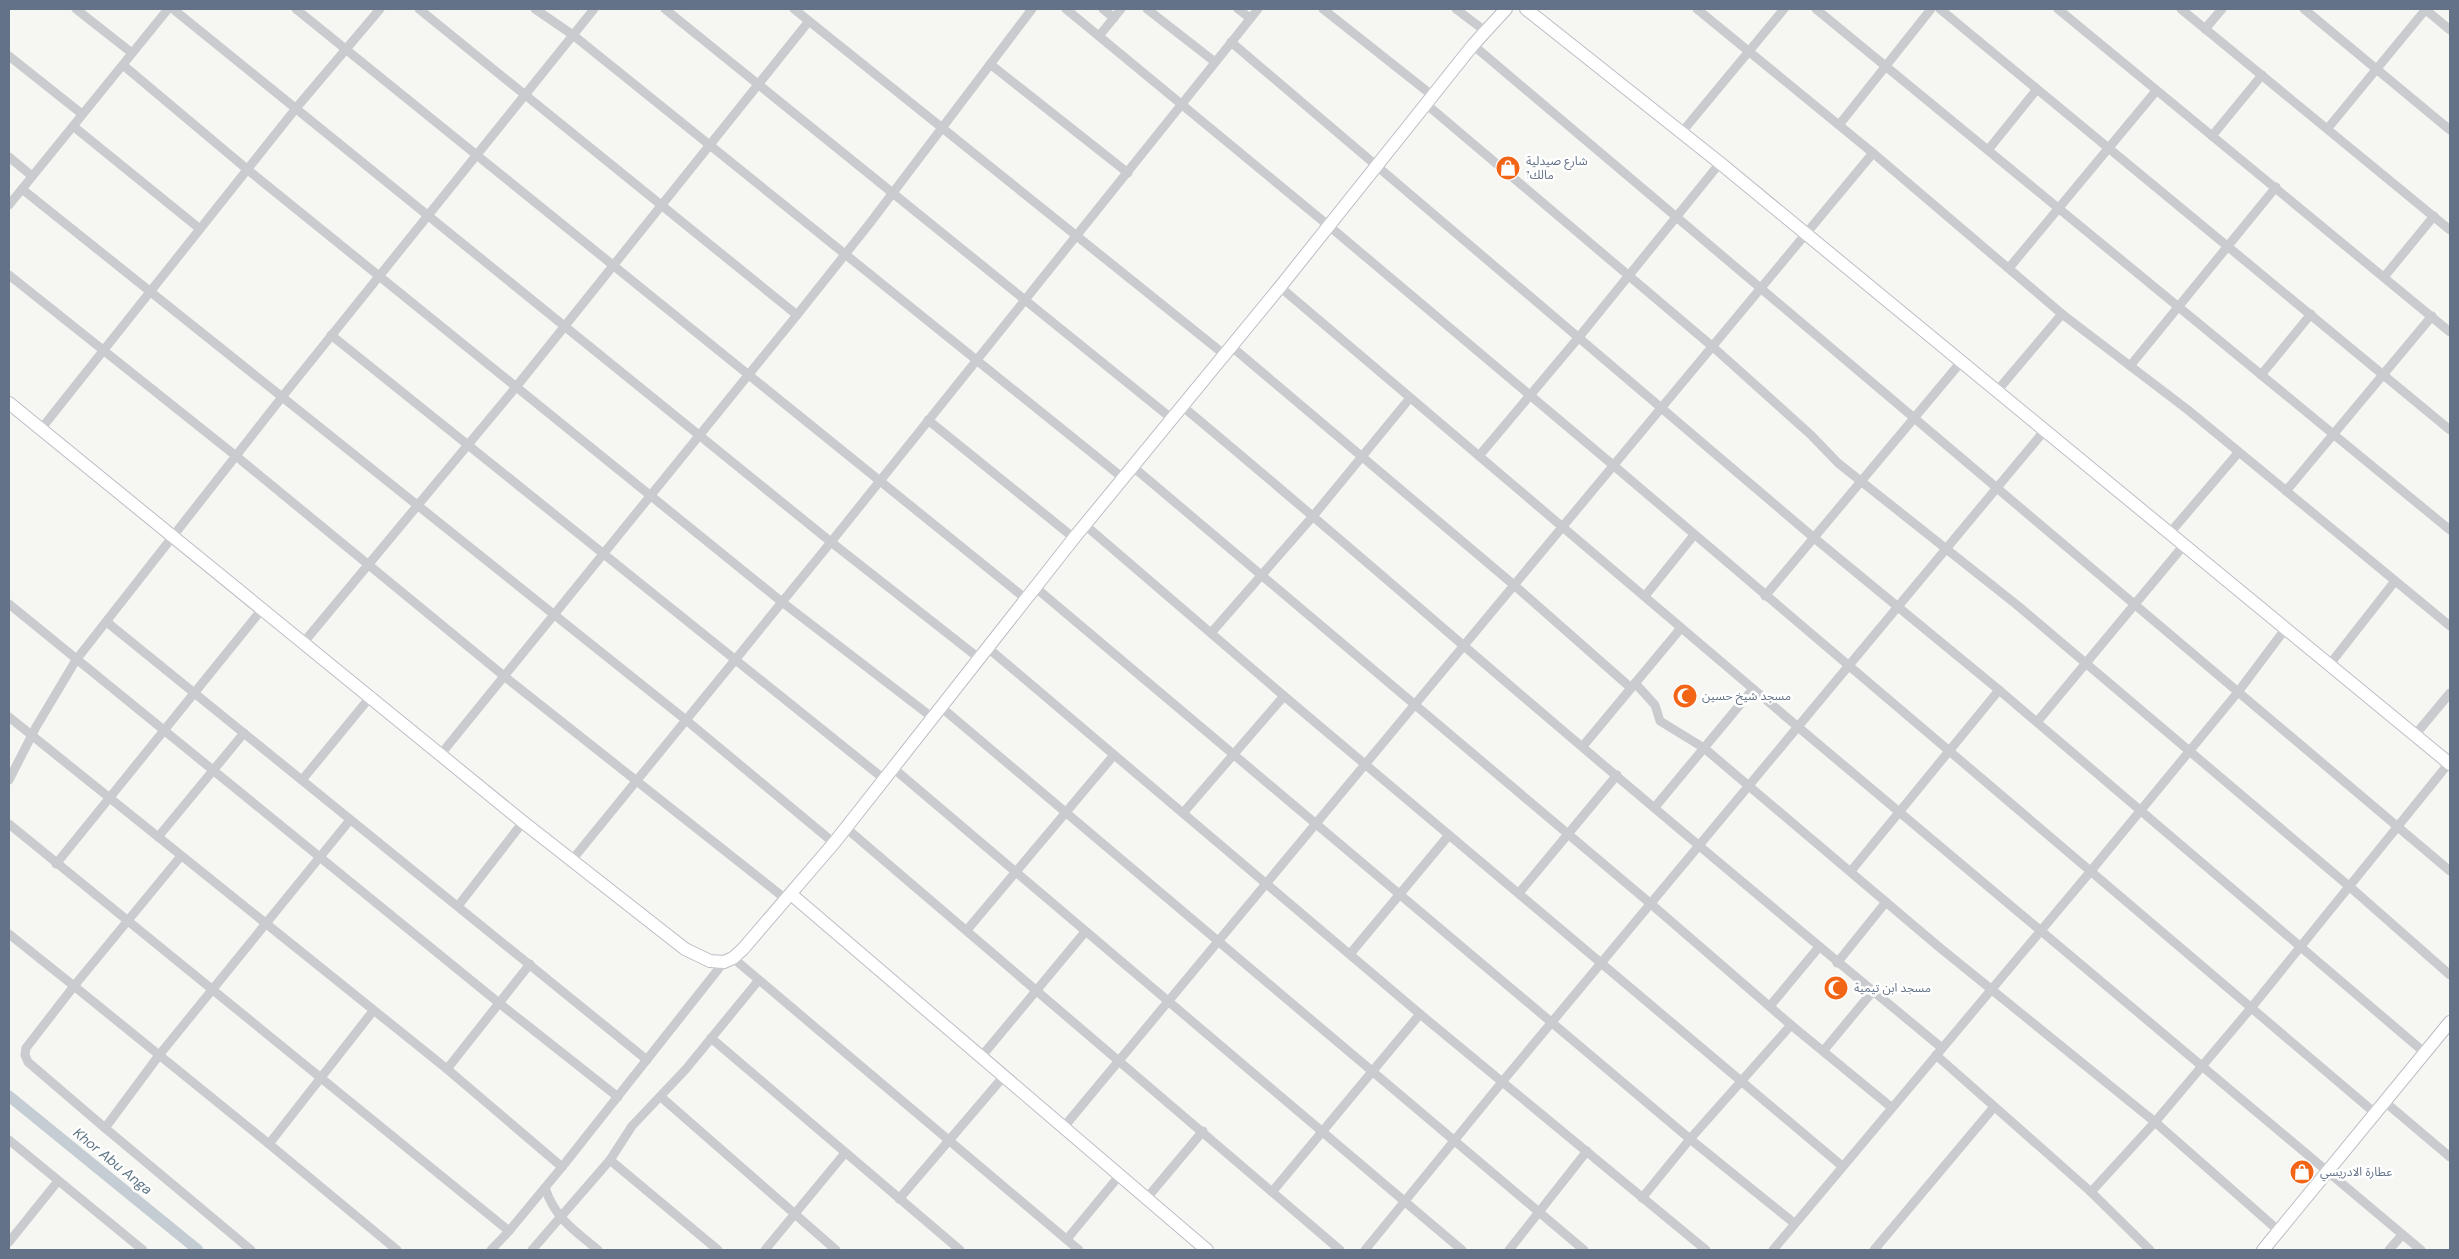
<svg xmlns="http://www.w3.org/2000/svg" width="2459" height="1259" font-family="'DM Sans','Noto Sans Arabic',sans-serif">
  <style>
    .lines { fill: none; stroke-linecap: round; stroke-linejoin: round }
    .canal { stroke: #c4cdd3; stroke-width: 11 }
    .secondary-casing { stroke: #babec4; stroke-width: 14 }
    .street { stroke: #c9cbcf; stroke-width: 9 }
    .secondary { stroke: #fff; stroke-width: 12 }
    .labels { text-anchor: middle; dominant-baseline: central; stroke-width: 5; stroke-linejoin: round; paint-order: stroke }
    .poi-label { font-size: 12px; fill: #637287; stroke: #fff; text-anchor: start }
    .water-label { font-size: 14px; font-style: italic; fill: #5f7583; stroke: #fff }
  </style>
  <rect width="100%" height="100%" fill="#f6f7f3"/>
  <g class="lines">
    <path class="canal" d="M 9,1096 L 198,1250"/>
    <defs>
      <g id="secondary">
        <path d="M 1526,9 L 1720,163 L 2450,764"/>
        <path d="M 9,403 L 523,822 L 685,949 L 710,961 L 724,962 L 733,958 L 743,949 L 834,843 L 1074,538 L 1280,287 L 1473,45 L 1506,9"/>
        <path d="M 792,895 L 1207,1250"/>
        <path d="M 2263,1250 L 2450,1022"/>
      </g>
    </defs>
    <use href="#secondary" class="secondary-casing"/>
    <g class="street">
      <path d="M 76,9 L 132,53"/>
      <path d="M 173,9 L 831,542 L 980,659"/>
      <path d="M 296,9 L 1026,599"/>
      <path d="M 419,9 L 797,315 L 870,223 L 1032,9"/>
      <path d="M 535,9 L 573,35 L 1123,478"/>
      <path d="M 665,9 L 1171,418"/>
      <path d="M 794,9 L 1225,355"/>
      <path d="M 1066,9 L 1329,226 L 1613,465 L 2375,1113"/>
      <path d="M 1103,9 L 1114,18"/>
      <path d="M 1147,9 L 1215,62"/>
      <path d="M 1238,9 L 1250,18"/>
      <path d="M 1323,9 L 1433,96"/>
      <path d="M 1456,9 L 1485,31"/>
      <path d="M 1697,9 L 1873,153 L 2062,314 L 2188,410 L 2450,626"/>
      <path d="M 1816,9 L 2450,530"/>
      <path d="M 1940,9 L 2450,430"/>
      <path d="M 2058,9 L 2450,332"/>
      <path d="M 2181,9 L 2450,230"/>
      <path d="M 2304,9 L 2450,130"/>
      <path d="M 2425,9 L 2450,30"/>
      <path d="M 2205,29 L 2222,9"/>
      <path d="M 1099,36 L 1121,9"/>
      <path d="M 1231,42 L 1813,537 L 1999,690 L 2424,1052"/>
      <path d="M 1473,45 L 2450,871"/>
      <path d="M 9,56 L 82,114"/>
      <path d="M 990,64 L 1128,173"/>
      <path d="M 123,65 L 248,170 L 782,602 L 933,718"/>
      <path d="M 1426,104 L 1713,347 L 1811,435 L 1838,463 L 2017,605 L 2350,887 L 2450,975"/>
      <path d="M 1839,125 L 1931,9"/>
      <path d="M 73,126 L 200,229"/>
      <path d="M 2328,128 L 2426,9"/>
      <path d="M 1682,132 L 1784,9"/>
      <path d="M 2212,136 L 2262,75"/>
      <path d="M 1988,150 L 2037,89"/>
      <path d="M 9,157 L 32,176"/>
      <path d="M 22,189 L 686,720 L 834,843"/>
      <path d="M 9,205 L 168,9"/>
      <path d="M 2009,268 L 2156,91"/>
      <path d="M 9,275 L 236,456 L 504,676 L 787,900"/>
      <path d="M 2384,277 L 2434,216"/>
      <path d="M 1280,287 L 1798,727 L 2421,1250"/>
      <path d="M 331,335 L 884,779"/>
      <path d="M 1232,347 L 1514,585 L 1631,688"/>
      <path d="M 2130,366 L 2276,187"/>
      <path d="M 2261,375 L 2311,314"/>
      <path d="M 1997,391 L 2062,314"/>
      <path d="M 1182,406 C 1277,485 1370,565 1464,646 C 1621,781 1781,915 1942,1048"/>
      <path d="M 928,420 L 1074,538"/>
      <path d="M 41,429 L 297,107 L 380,9"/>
      <path d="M 1479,456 L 1579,337 L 1720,163"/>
      <path d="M 1132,466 L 1651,904 L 1791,1025 L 1891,1107"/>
      <path d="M 2286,491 L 2432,316"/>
      <path d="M 1085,525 L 1284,696 L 1842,1166"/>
      <path d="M 2169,534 L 2238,453"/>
      <path d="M 1036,588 L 1690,1139 L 1794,1223"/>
      <path d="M 1645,596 L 1694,535"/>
      <path d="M 1765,596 L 1961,362"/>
      <path d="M 9,604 L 499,1003 L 618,1097"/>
      <path d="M 108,623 L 647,1060"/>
      <path d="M 1211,633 L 1314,515 L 1410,398"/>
      <path d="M 304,642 L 516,387 L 809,21"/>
      <path d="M 988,648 L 1420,1014 L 1706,1250"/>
      <path d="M 2330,664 L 2395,581"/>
      <path d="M 1635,683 L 1655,705 L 1660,721 L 1704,748 L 1939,947 L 2155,1122 L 2279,1231"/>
      <path d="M 942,708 L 1584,1250"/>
      <path d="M 9,717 L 447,1069 L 562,1167"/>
      <path d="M 2037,722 L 2184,545"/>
      <path d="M 2415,735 L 2450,693"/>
      <path d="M 1583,746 L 1681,628"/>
      <path d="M 441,754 L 797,315"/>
      <path d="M 893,768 L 1462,1250"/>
      <path d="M 9,780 L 36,727 L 76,660 L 282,397 L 594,9"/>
      <path d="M 302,780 L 371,696"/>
      <path d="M 1655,807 L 1753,689"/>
      <path d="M 1183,813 L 1284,696"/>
      <path d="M 350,820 L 160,1054 L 105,1128 L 28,1062 L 25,1055 L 26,1048 L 74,986 L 269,1144 L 373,1011"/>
      <path d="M 9,824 L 509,1231"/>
      <path d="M 846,828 L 1340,1250"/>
      <path d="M 158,837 L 244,733"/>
      <path d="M 572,860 L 831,542 L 1258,9"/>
      <path d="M 56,864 L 263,608"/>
      <path d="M 1851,871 L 1999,690"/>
      <path d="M 1519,893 L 1617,775"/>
      <path d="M 458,906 L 523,822"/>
      <path d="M 967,930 L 1114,755"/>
      <path d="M 9,934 L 74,986 L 181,856"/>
      <path d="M 1350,954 L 1449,835"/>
      <path d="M 733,958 L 1079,1250"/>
      <path d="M 1837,963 L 1886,902"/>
      <path d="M 1770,1006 L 1819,947"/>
      <path d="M 711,1038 L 960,1250"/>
      <path d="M 1824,1050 L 1873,991"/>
      <path d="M 1936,1055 L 2091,1192 L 2150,1250"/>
      <path d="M 981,1057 L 1085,932"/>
      <path d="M 447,1069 L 530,964"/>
      <path d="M 661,1097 L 836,1250"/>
      <path d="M 2385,1102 L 2450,1157"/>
      <path d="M 105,1128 L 251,1250"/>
      <path d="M 1063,1128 L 1873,153"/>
      <path d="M 9,1140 L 143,1250"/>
      <path d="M 269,1144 L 397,1250"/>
      <path d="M 610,1160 L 718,1250"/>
      <path d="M 545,1188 C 555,1218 574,1230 598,1250"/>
      <path d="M 1272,1192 L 1420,1014"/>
      <path d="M 2091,1192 L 2155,1122 L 2251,1008 L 2449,763"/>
      <path d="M 1642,1198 L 1690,1139 L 1791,1025"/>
      <path d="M 899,1199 L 1004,1076"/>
      <path d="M 1146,1199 L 1203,1131"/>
      <path d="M 1067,1239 L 1119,1176"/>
      <path d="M 9,1242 L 58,1181"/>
      <path d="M 491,1250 L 509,1231 L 562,1167 L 724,962"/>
      <path d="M 532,1250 L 610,1160 L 632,1126 L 686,1069 L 758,981"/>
      <path d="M 765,1250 L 845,1153"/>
      <path d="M 1365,1250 L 1502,1082 L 2045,430"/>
      <path d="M 1509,1250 L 1587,1151"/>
      <path d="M 1773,1250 L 2090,872 L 2238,692 L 2286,628"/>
      <path d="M 1874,1250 L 1994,1107"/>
      <path d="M 2389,1250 L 2402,1235"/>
    </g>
    <use href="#secondary" class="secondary"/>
  </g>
  <defs>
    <symbol id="shop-disc" viewBox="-11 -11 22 22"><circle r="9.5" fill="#f26517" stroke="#fff"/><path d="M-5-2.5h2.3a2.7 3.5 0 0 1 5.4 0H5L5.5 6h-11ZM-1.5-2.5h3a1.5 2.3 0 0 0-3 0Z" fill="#fff"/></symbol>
    <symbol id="mosque-disc" viewBox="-11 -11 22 22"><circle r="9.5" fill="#f26517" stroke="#fff"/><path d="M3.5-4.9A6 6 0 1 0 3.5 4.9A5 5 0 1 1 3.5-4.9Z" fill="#fff"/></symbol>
  </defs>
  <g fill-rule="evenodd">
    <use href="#shop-disc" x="1494" y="154" width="28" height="28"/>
    <use href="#mosque-disc" x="1671" y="682" width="28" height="28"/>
    <use href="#mosque-disc" x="1822" y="974" width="28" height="28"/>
    <use href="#shop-disc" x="2288" y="1158" width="28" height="28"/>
  </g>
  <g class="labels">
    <g class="poi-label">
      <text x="1526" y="161">شارع صيدلية<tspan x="1526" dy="14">مالك1</tspan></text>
      <text x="1702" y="696">مسجد شيخ حسين</text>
      <text x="1854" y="988">مسجد ابن تيمية</text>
      <text x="2320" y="1172">عطارة الادريسي</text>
    </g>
    <g class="water-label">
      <text transform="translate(113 1161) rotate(39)">Khor Abu Anga</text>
    </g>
  </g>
  <rect width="2459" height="1259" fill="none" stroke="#637287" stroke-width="20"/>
</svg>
